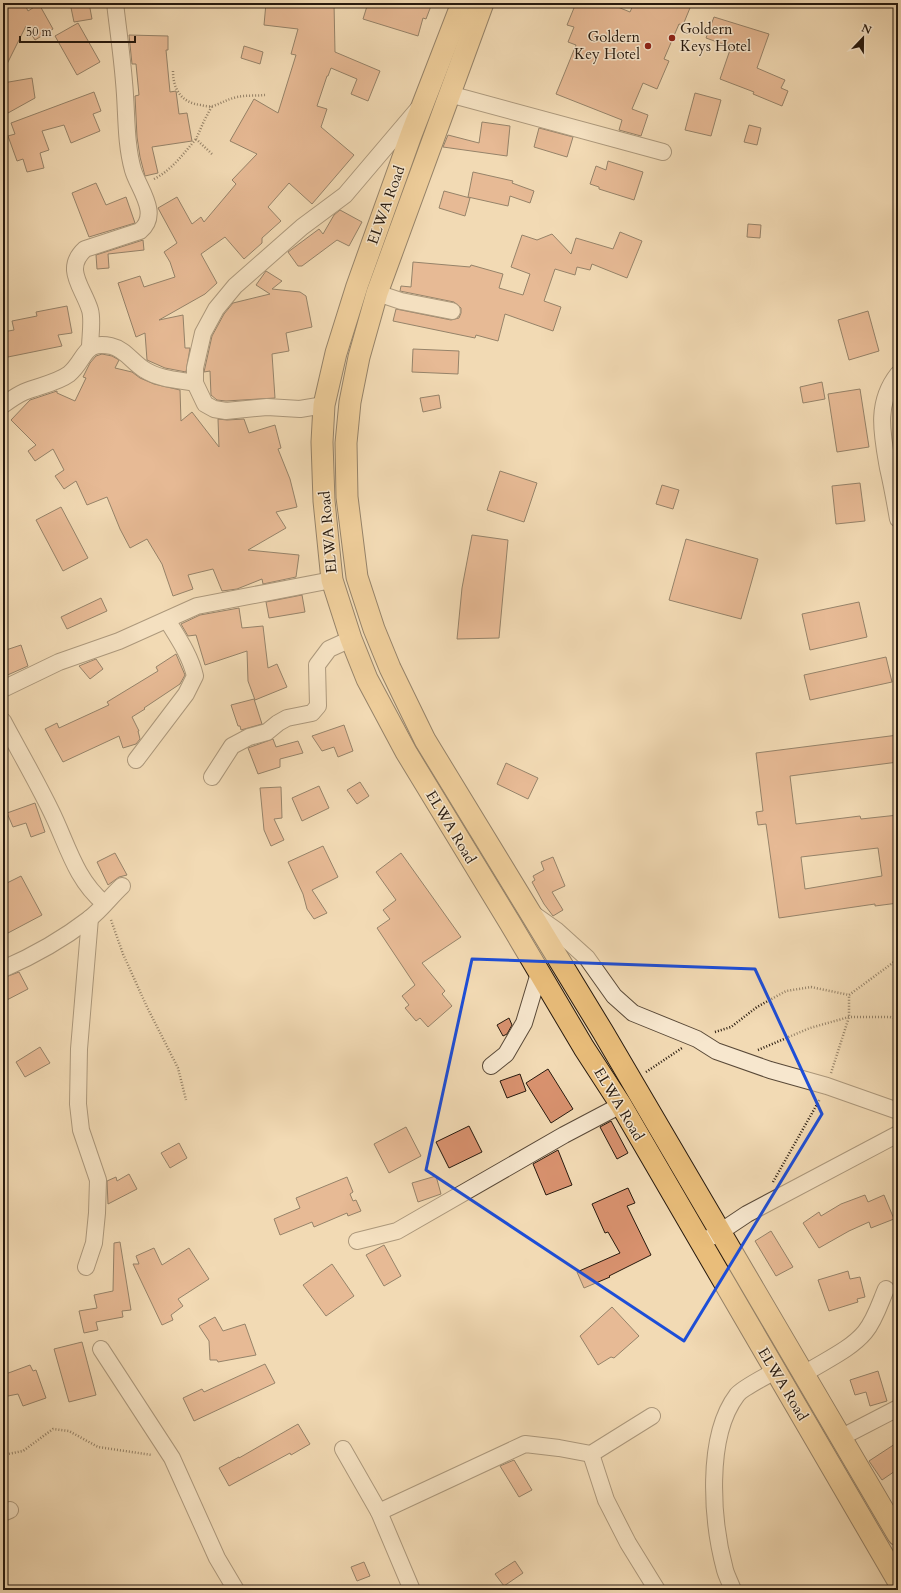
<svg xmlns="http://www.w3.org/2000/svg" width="901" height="1593" font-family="Cardo,serif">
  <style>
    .building { fill: #d9926f; stroke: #26190e; fill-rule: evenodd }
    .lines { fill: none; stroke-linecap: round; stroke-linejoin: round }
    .minor-casing { stroke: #594938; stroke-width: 18 }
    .major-casing { stroke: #26190e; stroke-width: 23 }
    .path { stroke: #26190e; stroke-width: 2.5; stroke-dasharray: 1 2; stroke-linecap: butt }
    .minor { stroke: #f7e7ce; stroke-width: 16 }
    .major { stroke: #e9bd7a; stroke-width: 21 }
    .marked { fill: none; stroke: #1d4ed8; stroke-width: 3; stroke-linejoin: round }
    .poi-dot { fill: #8f2418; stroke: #f7e7ce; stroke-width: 1.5 }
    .labels { text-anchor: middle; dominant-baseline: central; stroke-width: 3; stroke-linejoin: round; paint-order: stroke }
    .poi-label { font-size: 15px; fill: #26190e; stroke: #f7e7ce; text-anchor: start }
    .street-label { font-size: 15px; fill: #26190e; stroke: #f7e7ce }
  </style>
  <rect width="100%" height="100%" fill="#f2dab4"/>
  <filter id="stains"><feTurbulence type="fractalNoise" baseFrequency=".005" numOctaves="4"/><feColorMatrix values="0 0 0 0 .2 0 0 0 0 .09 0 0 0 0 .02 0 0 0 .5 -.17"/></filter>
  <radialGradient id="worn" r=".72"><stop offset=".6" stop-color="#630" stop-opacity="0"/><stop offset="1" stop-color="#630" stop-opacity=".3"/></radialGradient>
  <g class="building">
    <path d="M 16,3 L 24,3 L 28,11 L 39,4 L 53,29 L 35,40 L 26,26 L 3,72 L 3,10 Z"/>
    <path d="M 70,3 L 89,3 L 92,19 L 74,22 Z"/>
    <path d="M 266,3 L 304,5 L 305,3 L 334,3 L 335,52 L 380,71 L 368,101 L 351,94 L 357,79 L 331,68 L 328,76 L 327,76 L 317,106 L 327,109 L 321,127 L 354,155 L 312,204 L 289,183 L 268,207 L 281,221 L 262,238 L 262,243 L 244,259 L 225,237 L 201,254 L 217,283 L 205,294 L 159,320 L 183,315 L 185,348 L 190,348 L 186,372 L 165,368 L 147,360 L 145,333 L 136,337 L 118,283 L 140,276 L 144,287 L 175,277 L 170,262 L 164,252 L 177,243 L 158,208 L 177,197 L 192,224 L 201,217 L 204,222 L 236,184 L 232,180 L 257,154 L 230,141 L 254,99 L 278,113 L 296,55 L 291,54 L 298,29 L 264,25 Z"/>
    <path d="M 368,3 L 394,3 L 404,6 L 406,3 L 424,3 L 431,6 L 426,19 L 423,18 L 418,36 L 363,19 Z"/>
    <path d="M 576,3 L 608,3 L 630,12 L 634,3 L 692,3 L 683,25 L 679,24 L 664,59 L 669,61 L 657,89 L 643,83 L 632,109 L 648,115 L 641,136 L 619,130 L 622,120 L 556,94 L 576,45 L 568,42 L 574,27 L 567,25 Z"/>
    <path d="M 714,17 L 769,34 L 757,68 L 785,80 L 781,88 L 788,91 L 782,106 L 753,94 L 754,92 L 720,79 L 731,47 L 706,38 Z"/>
    <path d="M 78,23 L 100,62 L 77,75 L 55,36 Z"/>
    <path d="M 129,35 L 168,36 L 168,50 L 166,50 L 170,92 L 176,91 L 179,114 L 187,113 L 192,141 L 152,147 L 158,173 L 145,176 L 140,157 L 137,137 L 135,96 L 139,95 L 136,64 L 132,64 Z"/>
    <path d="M 244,46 L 263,52 L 260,64 L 241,58 Z"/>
    <path d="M 32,78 L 35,98 L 8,113 L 5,103 L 3,104 L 3,83 Z"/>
    <path d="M 94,92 L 101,111 L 93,114 L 100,131 L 71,143 L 64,125 L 42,131 L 49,150 L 40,153 L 44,168 L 27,172 L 23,159 L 17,161 L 8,136 L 15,134 L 11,123 Z"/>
    <path d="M 695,93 L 721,100 L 711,136 L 685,130 Z"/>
    <path d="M 482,122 L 510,126 L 507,156 L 443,147 L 448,135 L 479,143 Z"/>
    <path d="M 749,125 L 761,128 L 757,145 L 744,142 Z"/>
    <path d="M 539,128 L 573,137 L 567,157 L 534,147 Z"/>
    <path d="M 608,161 L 643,172 L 634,200 L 599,189 L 599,187 L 590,184 L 596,166 L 606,170 Z"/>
    <path d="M 473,172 L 513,181 L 512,183 L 534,191 L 530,203 L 510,196 L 508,206 L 468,197 Z"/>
    <path d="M 96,183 L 106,205 L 126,197 L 135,223 L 89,237 L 72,193 Z"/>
    <path d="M 444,191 L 470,198 L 465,216 L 439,208 Z"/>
    <path d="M 340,210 L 362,222 L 349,246 L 337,240 L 302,266 L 298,266 L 288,252 L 319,229 L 323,234 L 334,215 Z"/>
    <path d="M 748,224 L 761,225 L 760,238 L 747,237 Z"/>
    <path d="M 620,232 L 642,241 L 627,278 L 592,264 L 590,270 L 577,267 L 575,275 L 555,269 L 544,301 L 561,307 L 553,331 L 505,314 L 498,341 L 476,335 L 475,338 L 393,321 L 396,309 L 451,320 L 459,318 L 461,313 L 461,308 L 454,302 L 400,291 L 401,286 L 411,287 L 413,262 L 470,267 L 471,265 L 503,274 L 499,288 L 523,295 L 530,274 L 511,267 L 522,235 L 537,240 L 552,234 L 571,254 L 576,238 L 613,249 Z"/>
    <path d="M 143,240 L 144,250 L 108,254 L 109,268 L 97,269 L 96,255 Z"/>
    <path d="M 266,271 L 282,281 L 272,289 L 300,292 L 306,296 L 312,327 L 286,333 L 289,351 L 272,354 L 275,398 L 226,401 L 217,400 L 211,395 L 210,371 L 204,372 L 212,336 L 224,314 L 233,303 L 270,294 L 256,285 Z"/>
    <path d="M 67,306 L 72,333 L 58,335 L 62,346 L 3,358 L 3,332 L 14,330 L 12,321 L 37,316 L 36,312 Z"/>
    <path d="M 868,311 L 879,351 L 849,360 L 838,320 Z"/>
    <path d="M 413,349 L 459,351 L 458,374 L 412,372 Z"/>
    <path d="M 102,354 L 112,356 L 119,360 L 115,368 L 132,372 L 140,378 L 154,384 L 180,390 L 181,421 L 192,412 L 219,447 L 218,419 L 227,420 L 244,419 L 249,433 L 275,425 L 281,448 L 278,449 L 290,479 L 297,507 L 276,512 L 286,528 L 248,550 L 299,555 L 296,577 L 263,584 L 262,579 L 237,589 L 222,591 L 213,569 L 188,575 L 193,589 L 173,596 L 162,564 L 147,539 L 130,548 L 120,529 L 107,497 L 87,505 L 76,481 L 64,489 L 55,476 L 64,470 L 53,449 L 35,461 L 28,451 L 36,445 L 11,420 L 30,400 L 57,391 L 57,393 L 75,401 L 86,378 L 83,377 L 90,363 L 96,356 Z"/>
    <path d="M 822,382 L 825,399 L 803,403 L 800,387 Z"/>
    <path d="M 860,389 L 869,447 L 837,452 L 828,394 Z"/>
    <path d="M 439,395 L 441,408 L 423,412 L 420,398 Z"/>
    <path d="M 500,471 L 537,483 L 524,522 L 487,510 Z"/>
    <path d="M 860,483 L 865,521 L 836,524 L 832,486 Z"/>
    <path d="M 662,485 L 679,490 L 673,509 L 656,504 Z"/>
    <path d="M 61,507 L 88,558 L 63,571 L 36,520 Z"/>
    <path d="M 472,535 L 508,540 L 499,638 L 457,639 L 462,588 Z"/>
    <path d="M 686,539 L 758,559 L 741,619 L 669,600 Z"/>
    <path d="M 302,595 L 305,612 L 269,618 L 266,602 Z"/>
    <path d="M 101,598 L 107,611 L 67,629 L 61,617 Z"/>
    <path d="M 859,602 L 867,637 L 810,650 L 802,614 Z"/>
    <path d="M 239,608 L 242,628 L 263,626 L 268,668 L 277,664 L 287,687 L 255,700 L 248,681 L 247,651 L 205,665 L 196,635 L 188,636 L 181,624 L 200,615 Z"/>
    <path d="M 21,645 L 28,666 L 3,677 L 3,651 Z"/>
    <path d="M 176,654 L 185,675 L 180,684 L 144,708 L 145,709 L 132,717 L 139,731 L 138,731 L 140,739 L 136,744 L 123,748 L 119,736 L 63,762 L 45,729 L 57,723 L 59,728 L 109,705 L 107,702 L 158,671 L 156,667 Z"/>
    <path d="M 886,657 L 892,682 L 810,700 L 804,675 Z"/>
    <path d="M 96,659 L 103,669 L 90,679 L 79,666 Z"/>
    <path d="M 254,699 L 262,724 L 241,730 L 240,726 L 238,726 L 231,705 Z"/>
    <path d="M 344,725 L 353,751 L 338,757 L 334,747 L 322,751 L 312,736 Z"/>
    <path d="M 898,735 L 898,762 L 790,776 L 796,824 L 860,816 L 861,819 L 898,815 L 898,903 L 875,906 L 875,904 L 779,918 L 766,824 L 758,825 L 756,812 L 763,811 L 756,753 ZM 878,848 L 882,876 L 805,889 L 801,857 Z"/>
    <path d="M 273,739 L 276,747 L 298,741 L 303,753 L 280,759 L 280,767 L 258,774 L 248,748 Z"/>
    <path d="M 506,763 L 538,778 L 528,799 L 497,784 Z"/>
    <path d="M 360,782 L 369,796 L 357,804 L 347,790 Z"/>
    <path d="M 319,786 L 329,808 L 302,821 L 292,798 Z"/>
    <path d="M 281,787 L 282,818 L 274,819 L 284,840 L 271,846 L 264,830 L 260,788 Z"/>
    <path d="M 35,803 L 45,832 L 31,837 L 26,823 L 13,827 L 7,813 Z"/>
    <path d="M 323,846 L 338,877 L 312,890 L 327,913 L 314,919 L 307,909 L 303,894 L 288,862 Z"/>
    <path d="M 115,853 L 127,875 L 119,877 L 108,885 L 97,862 Z"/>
    <path d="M 401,853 L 461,937 L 422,963 L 445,991 L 442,994 L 452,1006 L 428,1027 L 420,1018 L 416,1021 L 405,1008 L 409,1005 L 402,996 L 415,985 L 377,928 L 390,919 L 383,910 L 396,900 L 376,872 Z"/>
    <path d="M 553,857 L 565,886 L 552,892 L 563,910 L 553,916 L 544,904 L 532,882 L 535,880 L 533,876 L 544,870 L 541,862 Z"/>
    <path d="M 21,876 L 42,915 L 8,933 L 3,923 L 3,885 Z"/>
    <path d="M 19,972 L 28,989 L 3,1002 L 3,978 Z"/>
    <path d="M 509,1018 L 512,1025 L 507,1034 L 503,1036 L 497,1025 Z"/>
    <path d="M 40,1047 L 50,1063 L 25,1077 L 16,1062 Z"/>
    <path d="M 548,1069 L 573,1109 L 551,1123 L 526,1083 Z"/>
    <path d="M 520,1074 L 526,1091 L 507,1098 L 500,1081 Z"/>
    <path d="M 611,1121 L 628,1153 L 617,1159 L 600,1127 Z"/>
    <path d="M 469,1126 L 482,1152 L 449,1168 L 436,1142 Z"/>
    <path d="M 406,1127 L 421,1156 L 389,1173 L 374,1144 Z"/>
    <path d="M 179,1143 L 187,1158 L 170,1168 L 161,1153 Z"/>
    <path d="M 558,1150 L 572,1185 L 546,1195 L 533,1164 Z"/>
    <path d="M 129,1174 L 137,1189 L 108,1204 L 107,1181 L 116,1177 L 117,1181 Z"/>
    <path d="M 436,1176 L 441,1194 L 418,1202 L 412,1183 Z"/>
    <path d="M 347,1177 L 353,1192 L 350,1194 L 353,1201 L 356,1200 L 361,1211 L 348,1216 L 347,1213 L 314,1227 L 312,1222 L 280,1235 L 274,1219 L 300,1208 L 296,1198 Z"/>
    <path d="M 628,1188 L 635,1203 L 627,1206 L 651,1255 L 609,1276 L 610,1277 L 584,1288 L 577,1272 L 620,1253 L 608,1232 L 605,1233 L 592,1204 Z"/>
    <path d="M 865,1195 L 868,1202 L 884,1195 L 894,1219 L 871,1228 L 869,1222 L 849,1231 L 819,1248 L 803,1223 L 819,1212 L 821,1216 L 841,1204 Z"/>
    <path d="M 771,1231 L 793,1267 L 776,1276 L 755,1241 Z"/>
    <path d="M 120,1242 L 131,1310 L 122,1311 L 123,1317 L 96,1322 L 98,1330 L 84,1333 L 79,1311 L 97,1308 L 94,1295 L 113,1291 L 114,1243 Z"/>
    <path d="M 384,1245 L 401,1276 L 384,1286 L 366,1255 Z"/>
    <path d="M 154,1248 L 162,1265 L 189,1248 L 209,1279 L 178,1299 L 183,1306 L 171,1315 L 173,1320 L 162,1325 L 133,1264 L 139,1264 L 136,1256 Z"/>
    <path d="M 332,1264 L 354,1296 L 326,1316 L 303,1285 Z"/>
    <path d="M 848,1271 L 850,1279 L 860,1277 L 865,1297 L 857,1299 L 858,1302 L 829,1311 L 818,1280 Z"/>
    <path d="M 612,1307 L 639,1336 L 614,1358 L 611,1357 L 598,1365 L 580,1336 Z"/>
    <path d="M 215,1317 L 223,1331 L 245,1324 L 256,1355 L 218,1362 L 217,1360 L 210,1360 L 209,1341 L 199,1326 Z"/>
    <path d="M 82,1342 L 96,1395 L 69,1402 L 54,1349 Z"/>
    <path d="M 265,1364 L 275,1383 L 194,1421 L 183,1398 L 202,1389 L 204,1392 Z"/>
    <path d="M 30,1365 L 33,1371 L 36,1370 L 46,1398 L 23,1406 L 18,1394 L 3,1397 L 3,1375 Z"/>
    <path d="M 878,1371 L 887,1401 L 870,1406 L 866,1392 L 855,1395 L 850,1380 Z"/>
    <path d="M 298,1424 L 310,1444 L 291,1455 L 290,1453 L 229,1486 L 219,1468 L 239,1457 L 239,1458 Z"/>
    <path d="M 898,1442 L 898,1469 L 882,1480 L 869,1461 Z"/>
    <path d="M 514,1460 L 532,1490 L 519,1497 L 500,1466 Z"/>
    <path d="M 515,1561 L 523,1573 L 504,1586 L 495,1574 Z"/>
    <path d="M 364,1562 L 370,1576 L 357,1581 L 351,1567 Z"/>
  </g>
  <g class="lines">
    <defs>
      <g id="minor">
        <path d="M 449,94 L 663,152"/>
        <path d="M 377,293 L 401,301 L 452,311"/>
        <path d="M 90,348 C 90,337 93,320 90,310 C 83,287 63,269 85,249 L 140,231 C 161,214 138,188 133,170 C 125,142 127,111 124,82 C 122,56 118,29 115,3"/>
        <path d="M 898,374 C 875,403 882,434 888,468 C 892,485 895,502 898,519"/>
        <path d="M 3,405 C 10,400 17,395 24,392 C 38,386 57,383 69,374 C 86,360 83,340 111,346 C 125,349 133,363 145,370 C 159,379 179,380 195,383"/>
        <path d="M 324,405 L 300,409 L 267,407 L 226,411 L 214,409 L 205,404 L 195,383 L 195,368 L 203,333 L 216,309 L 235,286 L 302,227 L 345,195 L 418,109"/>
        <path d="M 3,689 L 59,662 L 119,641 L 197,606 L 332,580"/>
        <path d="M 3,721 C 19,751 36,780 51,811 C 67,843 75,879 104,903"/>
        <path d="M 136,760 L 186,694 L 195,676 C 190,655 178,638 167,620"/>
        <path d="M 212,777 L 232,746 L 249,737 L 267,732 L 278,723 L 287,718 L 312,713 L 318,706 L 317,665 L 329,649 L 351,639"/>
        <path d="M 532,913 L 556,930 L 587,958 L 614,996 L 633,1013 L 697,1039 L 716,1051 L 770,1070 L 827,1086 L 898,1111"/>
        <path d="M 3,969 C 33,956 63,939 89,919 C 101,910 111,896 122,886"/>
        <path d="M 491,1066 L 506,1054 L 524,1023 L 539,973"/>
        <path d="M 357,1241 L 397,1231 L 564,1135 L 621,1105"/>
        <path d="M 700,1243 L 720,1232 L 747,1214 L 898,1134"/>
        <path d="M 86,1267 L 94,1243 L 97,1213 L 98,1180 L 81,1130 L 78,1104 L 79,1049 L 90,918"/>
        <path d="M 101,1349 L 172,1458 L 217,1558 L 236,1590"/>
        <path d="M 804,1374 C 824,1361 850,1350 865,1332 C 875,1320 880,1303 886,1289"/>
        <path d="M 840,1438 L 898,1408"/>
        <path d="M 343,1449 L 379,1512 L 412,1590"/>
        <path d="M 591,1454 L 606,1500 L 628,1543 L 657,1590"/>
        <path d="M 379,1512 L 525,1444 L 559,1448 L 591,1454 L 652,1416"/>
        <path d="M 3,1513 L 10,1510"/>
        <path d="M 733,1590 C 731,1584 727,1577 725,1570 C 712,1522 705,1437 737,1395 C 742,1388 767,1376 775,1371"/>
      </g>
      <g id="major">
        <path d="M 462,3 L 411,135 L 357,286 L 336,353 L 324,405 L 322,442 L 324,501 L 332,580 L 351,639 L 367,679 L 406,752 L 510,923 L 584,1048 L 621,1105 L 898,1581"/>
        <path d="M 483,3 L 377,293 L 359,357 L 350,402 L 346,443 L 347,497 L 357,577 L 374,629 L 390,668 L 425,740 L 603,1032 L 898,1535"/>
      </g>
    </defs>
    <use href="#minor" class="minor-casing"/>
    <use href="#major" class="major-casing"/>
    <g class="path">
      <path d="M 173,71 C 173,90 182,103 201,105 C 205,106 210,107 213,106 C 222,103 228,99 237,97 C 246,95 256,96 265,95"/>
      <path d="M 212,154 L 196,139 L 204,121 L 212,106"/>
      <path d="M 154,179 C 172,170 183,154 196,139"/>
      <path d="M 111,920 L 123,954 L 147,1007 L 178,1068 L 186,1100"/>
      <path d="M 715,1032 L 731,1027 L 757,1007 L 786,991 L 811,987 L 849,995"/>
      <path d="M 758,1050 L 810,1028 L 849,1017 L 890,1017 L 898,1019"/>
      <path d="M 646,1072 L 682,1048"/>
      <path d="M 831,1073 L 849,1017 L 849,995 L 898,959"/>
      <path d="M 773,1182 L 820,1099"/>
      <path d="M 3,1455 L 23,1451 L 53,1429 L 69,1431 L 98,1447 L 152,1455"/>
    </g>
    <use href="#minor" class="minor"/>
    <use href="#major" class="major"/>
  </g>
  <path d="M0 0H901V1593H0ZM 472,959 L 755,969 L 822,1114 L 684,1341 L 426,1170 Z" fill="#f2dab4" fill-opacity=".55" fill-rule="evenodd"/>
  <path class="marked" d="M 472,959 L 755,969 L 822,1114 L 684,1341 L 426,1170 Z"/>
  <g class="poi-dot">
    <circle cx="672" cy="38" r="4"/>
    <circle cx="648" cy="46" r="4"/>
  </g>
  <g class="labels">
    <g class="poi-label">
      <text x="680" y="29">Goldern<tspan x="680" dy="17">Keys Hotel</tspan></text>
      <text x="640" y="37" text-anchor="end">Goldern<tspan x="640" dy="17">Key Hotel</tspan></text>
    </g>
    <g class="street-label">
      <text transform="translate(386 205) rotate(-70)">ELWA Road</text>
      <text transform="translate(328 532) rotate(-95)">ELWA Road</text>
      <text transform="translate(451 827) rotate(59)">ELWA Road</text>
      <text transform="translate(619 1104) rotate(59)">ELWA Road</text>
      <text transform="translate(783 1384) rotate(59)">ELWA Road</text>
    </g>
  </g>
  <rect width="901" height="1593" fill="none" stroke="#f2dab4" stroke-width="16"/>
  <rect x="4" y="4" width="893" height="1585" fill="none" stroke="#26190e" stroke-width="2"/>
  <rect x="8" y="8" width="885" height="1577" fill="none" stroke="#26190e"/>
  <g transform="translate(863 38) rotate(22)" stroke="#f7e7ce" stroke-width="3" paint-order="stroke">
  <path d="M0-3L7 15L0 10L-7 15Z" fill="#26190e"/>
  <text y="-6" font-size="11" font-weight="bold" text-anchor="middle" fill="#26190e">N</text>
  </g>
  <path d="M20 36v6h115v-6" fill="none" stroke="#26190e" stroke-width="2"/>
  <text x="26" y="36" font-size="12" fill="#26190e" stroke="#f7e7ce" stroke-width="3" paint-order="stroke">50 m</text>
  <rect width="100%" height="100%" filter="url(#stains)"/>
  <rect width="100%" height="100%" fill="url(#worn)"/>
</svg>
